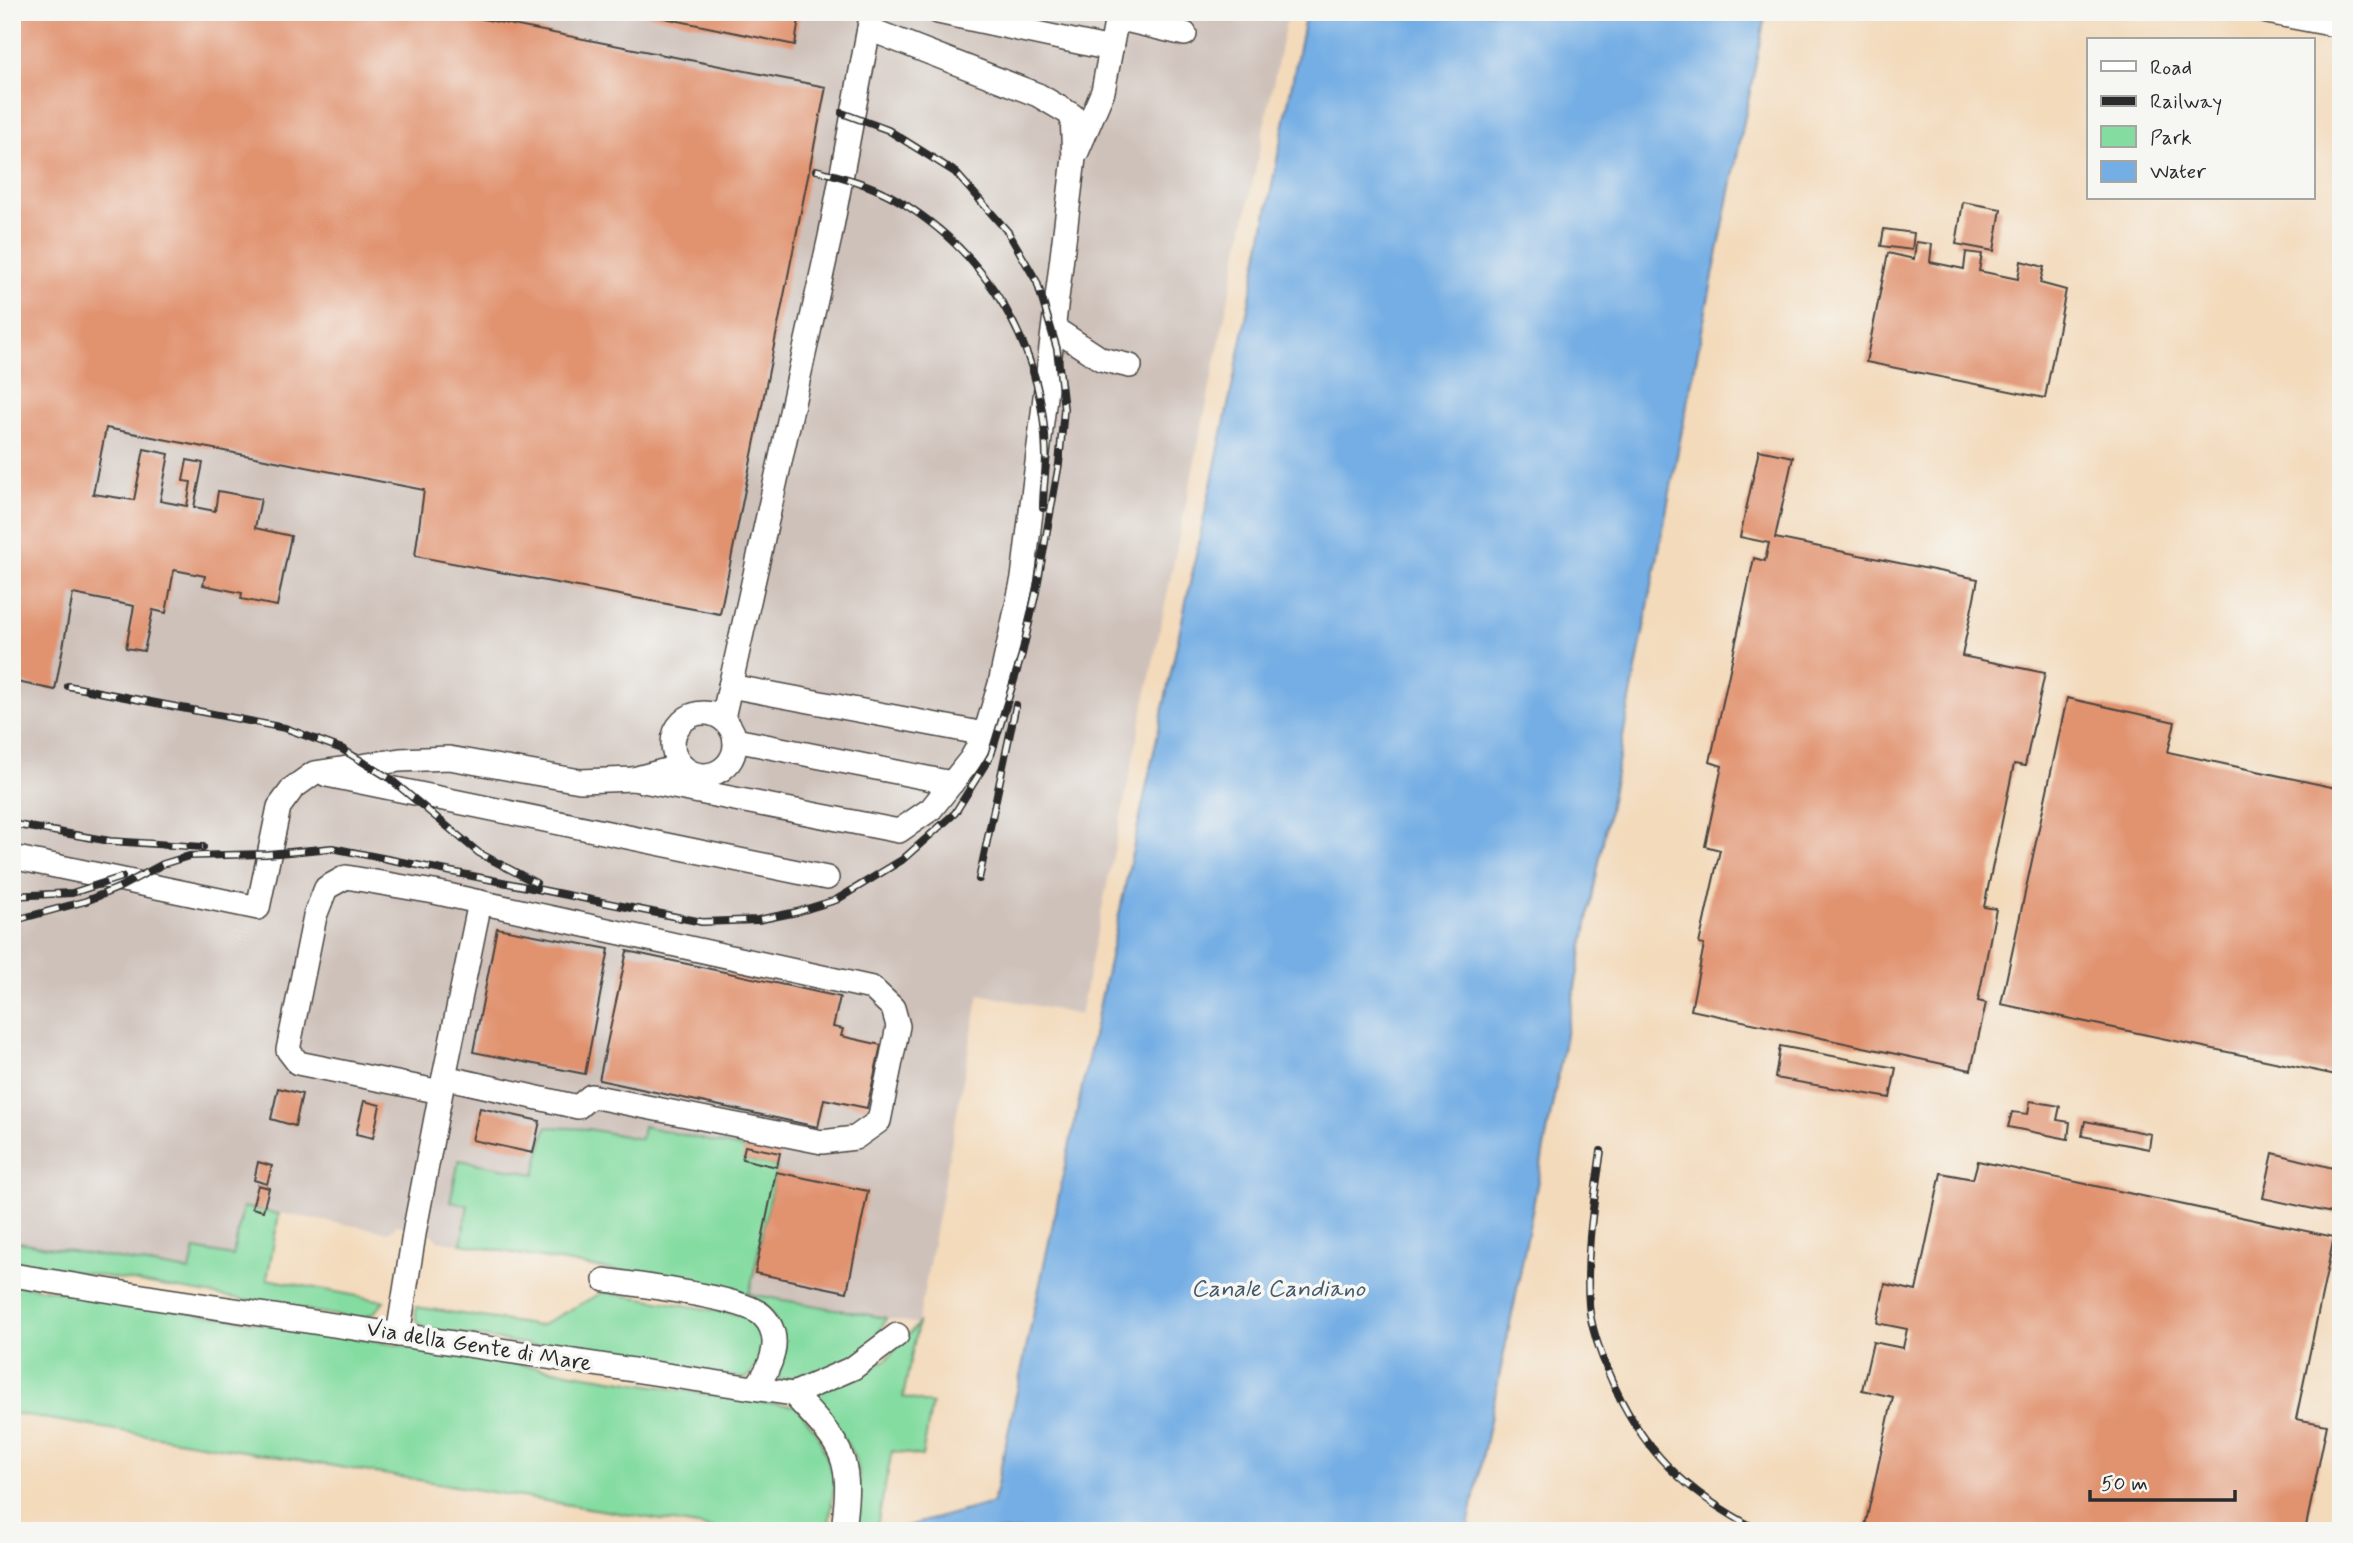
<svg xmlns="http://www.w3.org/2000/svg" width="2353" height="1543" font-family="Mynerve,sans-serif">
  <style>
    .industrial { fill: #cec1ba }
    .green { fill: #84dca1; stroke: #588466; stroke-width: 2 }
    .water { fill: #74aee4; stroke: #506c88; stroke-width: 2 }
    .building { fill: #e1936f }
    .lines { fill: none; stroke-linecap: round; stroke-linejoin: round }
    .minor-casing { stroke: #494541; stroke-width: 26 }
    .minor { stroke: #fff; stroke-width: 23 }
    .rail-casing { stroke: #2b2b2b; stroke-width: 8 }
    .rail { stroke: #f6f6f2; stroke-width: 5; stroke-dasharray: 16; stroke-linecap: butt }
    .labels { text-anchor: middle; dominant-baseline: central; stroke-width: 7; stroke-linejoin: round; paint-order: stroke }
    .street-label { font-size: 23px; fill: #2b2b2b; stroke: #f6f6f2 }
    .water-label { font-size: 24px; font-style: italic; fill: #45596c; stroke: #f6f6f2 }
  </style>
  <rect width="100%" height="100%" fill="#f6f6f2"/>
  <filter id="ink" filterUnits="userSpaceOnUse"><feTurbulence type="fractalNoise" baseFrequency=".0143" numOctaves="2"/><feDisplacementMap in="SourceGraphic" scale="14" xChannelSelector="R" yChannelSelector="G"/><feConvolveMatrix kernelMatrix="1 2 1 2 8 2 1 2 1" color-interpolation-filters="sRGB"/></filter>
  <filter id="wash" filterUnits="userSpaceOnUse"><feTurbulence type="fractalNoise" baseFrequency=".00686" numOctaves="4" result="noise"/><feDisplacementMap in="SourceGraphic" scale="28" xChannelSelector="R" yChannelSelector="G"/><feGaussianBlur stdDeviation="1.57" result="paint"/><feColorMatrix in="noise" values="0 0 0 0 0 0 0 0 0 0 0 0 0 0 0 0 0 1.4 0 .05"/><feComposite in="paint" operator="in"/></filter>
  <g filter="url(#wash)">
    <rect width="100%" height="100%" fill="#f3dabb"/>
    <path class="industrial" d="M 12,12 L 1288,12 L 1080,1015 L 979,994 L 918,1324 L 437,1240 L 429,1231 L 397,1225 L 389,1232 L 244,1207 L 233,1256 L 190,1271 L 12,1242 Z"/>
    <g class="green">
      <path d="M 643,1126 L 745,1149 L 743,1159 L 777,1167 L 749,1294 L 886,1318 C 870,1366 820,1371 777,1381 C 783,1361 784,1332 771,1313 C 766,1306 756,1300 749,1294 L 461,1244 L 468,1205 L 450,1202 L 459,1160 L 535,1174 L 546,1127 L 588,1129 L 641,1139 Z"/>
      <path d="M 243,1207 L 279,1214 L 267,1279 L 384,1301 C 377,1311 371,1316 359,1319 L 12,1261 L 12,1241 L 190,1271 L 195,1249 L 233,1256 Z"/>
      <path d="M 12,1284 L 750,1401 L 796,1406 L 817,1433 L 835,1480 L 828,1531 L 728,1531 L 12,1413 Z"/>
      <path d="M 603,1292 L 743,1315 L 759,1326 L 766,1348 L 759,1364 L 746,1379 L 425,1328 C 416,1323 414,1316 416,1307 L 540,1326 Z"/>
      <path d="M 918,1324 L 903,1397 L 932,1404 L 922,1456 L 892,1451 L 876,1531 L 853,1531 C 857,1511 863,1480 856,1461 C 846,1437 825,1415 809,1394 L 856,1378 L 887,1359 Z"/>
    </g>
    <path class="water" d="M 1306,12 L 1766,12 L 1680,440 L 1515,1300 L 1467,1531 L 902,1531 L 903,1527 L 993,1503 L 1238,359 Z"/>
    <g id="blocks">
      <g class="building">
        <path d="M 12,12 L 447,12 L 826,87 L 720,614 L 415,556 L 424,490 L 106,428 L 93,494 L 134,500 L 144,449 L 169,454 L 160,501 L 187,506 L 191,482 L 183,481 L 187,460 L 203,463 L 194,507 L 215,511 L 218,491 L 261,499 L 255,528 L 291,536 L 277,606 L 241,599 L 242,593 L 203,585 L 205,576 L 174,570 L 166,613 L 153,610 L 144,651 L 126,648 L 134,606 L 73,594 L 55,690 L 12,681 Z"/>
        <path d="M 635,12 L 800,12 L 795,45 Z"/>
        <path d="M 1963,202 L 2001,209 L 1994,251 L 1956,244 Z"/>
        <path d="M 1884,229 L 1914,233 L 1912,250 L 1881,246 Z"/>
        <path d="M 1916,242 L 1932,244 L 1930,262 L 1964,269 L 1966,252 L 1982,254 L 1979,271 L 2018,279 L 2021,261 L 2044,267 L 2040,283 L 2066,290 L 2045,398 L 1866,362 L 1888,253 L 1914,259 Z"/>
        <path d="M 1759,450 L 1793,457 L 1775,538 L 1978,579 L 1962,656 L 2045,673 L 2025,766 L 2014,764 L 1984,907 L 1996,909 L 1978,1001 L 1986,1003 L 1971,1070 L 1691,1010 L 1704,945 L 1699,944 L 1720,850 L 1705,846 L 1722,766 L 1710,762 L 1754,558 L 1765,561 L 1769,543 L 1740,537 Z"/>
        <path d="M 2067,698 L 2175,722 L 2168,752 L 2341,789 L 2341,1076 L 2001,1004 Z"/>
        <path d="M 497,928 L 609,949 L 585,1074 L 473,1052 Z"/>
        <path d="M 627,951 L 840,997 L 833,1027 L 843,1029 L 841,1036 L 881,1045 L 867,1108 L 824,1099 L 818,1127 L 599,1080 Z"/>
        <path d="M 1780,1046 L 1896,1068 L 1890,1098 L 1775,1078 Z"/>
        <path d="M 278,1088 L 302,1094 L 295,1126 L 271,1119 Z"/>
        <path d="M 364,1101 L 380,1105 L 373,1138 L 356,1134 Z"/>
        <path d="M 2030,1101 L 2060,1106 L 2057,1120 L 2070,1122 L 2068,1139 L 2008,1127 L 2012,1112 L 2028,1114 Z"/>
        <path d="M 480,1108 L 540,1121 L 533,1153 L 472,1140 Z"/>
        <path d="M 2085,1121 L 2151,1134 L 2149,1149 L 2082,1136 Z"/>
        <path d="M 745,1146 L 780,1153 L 777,1167 L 742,1159 Z"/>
        <path d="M 2273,1153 L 2341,1170 L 2341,1215 L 2263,1198 Z"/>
        <path d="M 1978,1161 L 2334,1237 L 2296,1419 L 2327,1425 L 2305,1531 L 1864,1531 L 1893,1397 L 1862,1390 L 1873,1342 L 1903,1348 L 1907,1329 L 1877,1323 L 1885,1284 L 1916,1291 L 1941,1173 L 1973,1179 Z"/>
        <path d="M 258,1162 L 272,1166 L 267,1184 L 254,1180 Z"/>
        <path d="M 776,1172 L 868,1191 L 847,1292 L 755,1273 Z"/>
        <path d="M 258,1185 L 269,1188 L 263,1211 L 252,1208 Z"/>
      </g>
    </g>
  </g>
  <g filter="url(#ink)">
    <use href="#blocks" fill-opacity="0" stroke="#494541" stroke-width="2"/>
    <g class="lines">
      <defs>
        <g id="minor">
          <path d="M 938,12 L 1111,49"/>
          <path d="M 2267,12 L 2341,26"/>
          <path d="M 1117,18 L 1185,34"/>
          <path d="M 1077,152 L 1103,91 L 1118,12"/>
          <path d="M 1055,329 L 1101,359 L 1130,366"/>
          <path d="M 730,686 L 985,734"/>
          <circle cx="704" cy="744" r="31"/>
          <path d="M 723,718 L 830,237 L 872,12"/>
          <path d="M 735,740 L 952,783"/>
          <path d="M 327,775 L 827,878"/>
          <path d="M 633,779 L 899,831 L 931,809 L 971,759 L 985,734 L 1000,684 L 1023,578 L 1074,158 L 1072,115 L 1038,95 L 869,29"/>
          <path d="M 12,857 L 258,908 L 279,807 L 293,788 L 314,773 L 400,760 L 449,758 L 580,781 L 633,779 L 681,766"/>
          <path d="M 444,1077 L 480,902"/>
          <path d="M 12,1275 L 161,1299 L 793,1394 C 807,1410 825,1426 836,1445 C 852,1471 846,1502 843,1531"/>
          <path d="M 605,1280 C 637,1285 743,1297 762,1315 C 785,1337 771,1368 755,1388"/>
          <path d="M 398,1335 L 415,1228 L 441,1092 L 444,1077 L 578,1107 L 591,1096 L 822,1142 L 855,1138 L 879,1121 L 898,1026 L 893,1008 L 872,988 L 434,892 L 346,877 L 326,888 L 315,916 L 288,1050 L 298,1063 L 441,1092"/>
          <path d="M 793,1394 L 853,1368 L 897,1335"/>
        </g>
      </defs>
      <use href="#minor" class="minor-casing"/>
      <use href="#minor" class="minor"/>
      <defs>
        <g id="rail">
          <path d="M 816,170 C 843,177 872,185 896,199 C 988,253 1044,348 1046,455 C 1046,472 1043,490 1043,508"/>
          <path d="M 68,686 L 285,728 L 342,749 L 389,778 L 479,853 L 536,883"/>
          <path d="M 12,824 L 110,841 L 203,847"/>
          <path d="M 979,879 L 1016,705"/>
          <path d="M 12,896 L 72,893 L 122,877"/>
          <path d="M 12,917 L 23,918 L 86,901 L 118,888 L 163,864 L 189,856 L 268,854 L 332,848 L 702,922 L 758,920 L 797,912 L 836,900 L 902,860 L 955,813 L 991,755 L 1022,654 L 1036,592 L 1059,464 L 1064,409 L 1057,349 L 1037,282 L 1008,232 L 955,172 L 888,130 L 842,113"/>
          <path d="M 1601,1151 C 1594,1202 1585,1253 1589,1305 C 1591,1328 1600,1351 1608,1372 C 1641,1451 1685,1492 1760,1531"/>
        </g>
      </defs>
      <use href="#rail" class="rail-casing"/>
      <use href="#rail" class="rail"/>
    </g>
  </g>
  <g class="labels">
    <g class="street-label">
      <text transform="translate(479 1347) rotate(9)">Via della Gente di Mare</text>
    </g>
    <g class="water-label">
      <text x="1278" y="1289">Canale Candiano</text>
    </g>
  </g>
  <rect width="2353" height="1543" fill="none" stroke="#f6f6f2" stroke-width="42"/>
  <rect x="2087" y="38" width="228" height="161" fill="#f6f6f2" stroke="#a5a5a2" stroke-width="2"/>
  <rect x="2101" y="61" width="35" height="10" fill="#ffffff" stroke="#a5a5a2" stroke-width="2"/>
  <text x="2150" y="74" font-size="21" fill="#2b2b2b">Road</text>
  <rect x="2101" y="96" width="35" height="10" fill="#2b2b2b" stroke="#a5a5a2" stroke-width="2"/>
  <text x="2150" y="108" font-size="21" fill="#2b2b2b">Railway</text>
  <rect x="2101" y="126" width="35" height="21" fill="#84dca1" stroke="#a5a5a2" stroke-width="2"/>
  <text x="2150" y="144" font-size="21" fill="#2b2b2b">Park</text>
  <rect x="2101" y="161" width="35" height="21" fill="#74aee4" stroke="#a5a5a2" stroke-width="2"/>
  <text x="2150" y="178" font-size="21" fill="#2b2b2b">Water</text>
  <path d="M2090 1490v10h145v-10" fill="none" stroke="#2b2b2b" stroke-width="3.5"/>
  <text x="2101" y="1490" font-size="21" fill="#2b2b2b" stroke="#f6f6f2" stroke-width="5" paint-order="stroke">50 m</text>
</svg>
